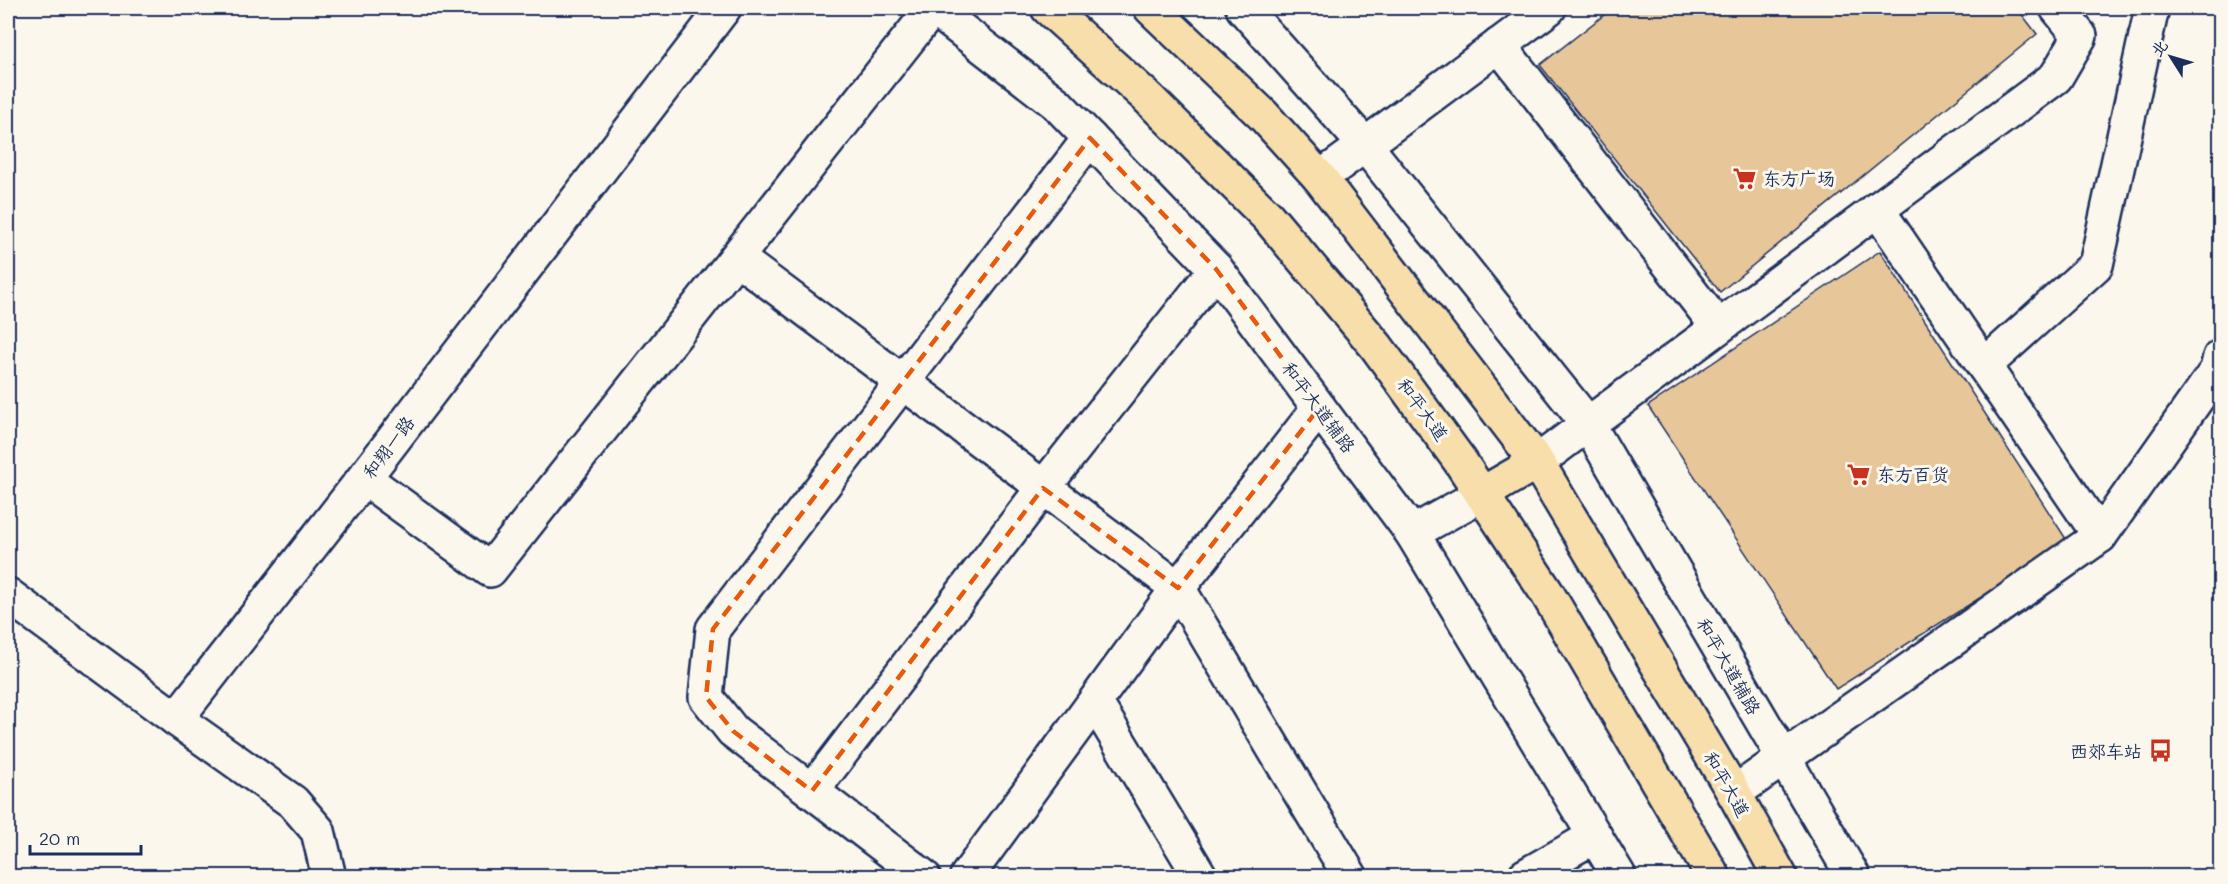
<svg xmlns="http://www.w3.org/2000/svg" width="2228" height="884" font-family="Mali,'LXGW WenKai TC',sans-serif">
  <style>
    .building { fill: #e7c79a; stroke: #1b2f5e; stroke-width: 1.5 }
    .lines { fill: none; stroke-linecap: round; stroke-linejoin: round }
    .minor-casing { stroke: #1b2f5e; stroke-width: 38 }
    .tertiary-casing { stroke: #1b2f5e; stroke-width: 38 }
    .secondary-casing { stroke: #1b2f5e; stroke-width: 38 }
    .trunk-casing { stroke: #1b2f5e; stroke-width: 38 }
    .minor { stroke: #fbf7ec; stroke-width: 33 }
    .tertiary { stroke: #fbf7ec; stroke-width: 33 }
    .secondary { stroke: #fbf7ec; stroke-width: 33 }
    .trunk { stroke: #f8deab; stroke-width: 33 }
    .marked { fill: none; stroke: #e8590c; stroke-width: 4.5; stroke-dasharray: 12 8; stroke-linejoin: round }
    .labels { text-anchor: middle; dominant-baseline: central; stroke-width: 6; stroke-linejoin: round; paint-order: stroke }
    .poi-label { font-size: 18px; fill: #1b2f5e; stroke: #fbf7ec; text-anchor: start }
    .street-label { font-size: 18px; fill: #1b2f5e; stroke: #fbf7ec }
  </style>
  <rect width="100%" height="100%" fill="#fbf7ec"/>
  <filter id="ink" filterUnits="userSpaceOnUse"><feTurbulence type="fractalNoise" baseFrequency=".0167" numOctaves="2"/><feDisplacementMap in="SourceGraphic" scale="12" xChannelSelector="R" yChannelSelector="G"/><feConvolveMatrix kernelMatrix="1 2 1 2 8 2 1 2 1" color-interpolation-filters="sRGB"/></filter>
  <g filter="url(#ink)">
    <g class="building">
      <path d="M 1613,8 L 2017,8 L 2037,34 L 1720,292 L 1540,65 Z"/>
      <path d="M 1880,251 L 2068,542 L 1836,689 L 1648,406 Z"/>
    </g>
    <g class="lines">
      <defs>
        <g id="minor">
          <path d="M 737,258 L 1178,588 L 1350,876"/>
          <path d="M 1984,366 L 2096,265 L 2152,8"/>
          <path d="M 364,478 L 490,570 L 933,8"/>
          <path d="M 2100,536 L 2217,370 L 2220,357"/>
          <path d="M 1095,702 L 1200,876"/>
          <path d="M 176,719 L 293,802 L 318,831 L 328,873 L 327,876"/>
          <path d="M 812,791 L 1043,488 L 1216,269"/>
          <path d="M 1734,793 L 2100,536 L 1877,209"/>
          <path d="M 923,876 L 733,731 L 706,697 L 713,629 L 1090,138"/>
          <path d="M 967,876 L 1178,588 L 1319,408"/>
          <path d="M 1525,876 L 1595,836"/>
        </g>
        <g id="tertiary">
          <path d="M 1499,45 L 1718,327"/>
          <path d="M 1365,145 L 1549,8"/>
          <path d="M 1588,424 L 2056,77 L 2080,36 L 2057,8"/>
          <path d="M 8,595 L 176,719 L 364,478 L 724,8"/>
        </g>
        <g id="secondary">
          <path d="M 933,8 L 1057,104 L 1216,269 L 1412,533 L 1619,876"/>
          <path d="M 1243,8 L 1365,145 L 1588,424 L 1853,876"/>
          <path d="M 1320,178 L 1365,145"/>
          <path d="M 1537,462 L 1588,424"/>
          <path d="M 1412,533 L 1482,494"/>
        </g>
        <g id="trunk">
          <path d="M 1048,8 L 1148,98 L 1268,217 L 1376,346 L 1460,461 L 1547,593 L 1713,876"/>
          <path d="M 1151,8 L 1263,115 L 1320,178 L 1537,462 L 1734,793 L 1780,876"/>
          <path d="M 1482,494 L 1537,462"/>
        </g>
      </defs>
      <use href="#minor" class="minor-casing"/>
      <use href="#tertiary" class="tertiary-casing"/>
      <use href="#secondary" class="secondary-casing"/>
      <use href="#trunk" class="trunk-casing"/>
      <use href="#minor" class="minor"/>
      <use href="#tertiary" class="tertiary"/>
      <use href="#secondary" class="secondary"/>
      <use href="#trunk" class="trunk"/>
    </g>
  </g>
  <path class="marked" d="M 1090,138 L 1216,269 L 1319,408 L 1178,588 L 1043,488 L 812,791 L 733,731 L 706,697 L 713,629 Z"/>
  <defs>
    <symbol id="supermarket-bare" viewBox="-9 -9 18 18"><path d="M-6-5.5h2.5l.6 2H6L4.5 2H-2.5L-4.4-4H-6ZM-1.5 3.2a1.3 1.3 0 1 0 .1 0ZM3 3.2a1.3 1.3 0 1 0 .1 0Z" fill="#c8321e" stroke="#fbf7ec" stroke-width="2.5" paint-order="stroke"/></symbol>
    <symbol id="bus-bare" viewBox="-9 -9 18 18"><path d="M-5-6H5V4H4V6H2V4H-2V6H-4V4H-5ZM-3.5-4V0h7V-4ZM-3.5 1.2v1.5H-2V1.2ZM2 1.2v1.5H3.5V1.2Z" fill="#c8321e" stroke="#fbf7ec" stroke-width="2.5" paint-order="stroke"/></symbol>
  </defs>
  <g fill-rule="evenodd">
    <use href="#supermarket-bare" x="1728" y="162" width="33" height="33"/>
    <use href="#supermarket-bare" x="1842" y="458" width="33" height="33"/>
    <use href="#bus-bare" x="2144" y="734" width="33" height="33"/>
  </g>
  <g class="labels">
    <g class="poi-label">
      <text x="1763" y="178">东方广场</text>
      <text x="1877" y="474">东方百货</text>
      <text x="2142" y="751" text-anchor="end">西郊车站</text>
    </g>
    <g class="street-label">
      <text transform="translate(1319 407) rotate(53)">和平大道辅路</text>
      <text transform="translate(1423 409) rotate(54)">和平大道</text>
      <text transform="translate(388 447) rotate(-53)">和翔一路</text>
      <text transform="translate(1729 666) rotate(60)">和平大道辅路</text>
      <text transform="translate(1727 784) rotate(60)">和平大道</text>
    </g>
  </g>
  <rect width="2228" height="884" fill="none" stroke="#fbf7ec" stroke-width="30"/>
  <rect x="15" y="15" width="2198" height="854" fill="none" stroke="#1b2f5e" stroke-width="2" filter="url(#ink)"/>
  <g transform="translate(2171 57) rotate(307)" stroke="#fbf7ec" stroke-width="4.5" paint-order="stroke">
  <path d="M0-4.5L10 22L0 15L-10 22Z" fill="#1b2f5e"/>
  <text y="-9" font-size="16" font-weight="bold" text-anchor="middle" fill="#1b2f5e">北</text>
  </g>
  <path d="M30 845v9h111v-9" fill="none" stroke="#1b2f5e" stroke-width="3"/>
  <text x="39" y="845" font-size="18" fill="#1b2f5e" stroke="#fbf7ec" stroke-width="4.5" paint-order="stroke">20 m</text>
</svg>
